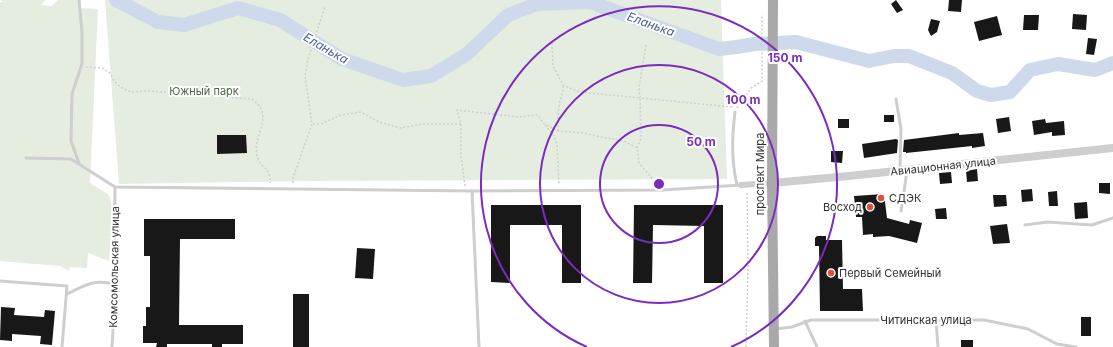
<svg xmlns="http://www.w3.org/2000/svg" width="1113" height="347" font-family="Inter,sans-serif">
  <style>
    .green { fill: #e5ede0 }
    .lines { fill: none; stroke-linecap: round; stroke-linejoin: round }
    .river { stroke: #cedaeb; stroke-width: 14 }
    .building { fill: #181818 }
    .path { stroke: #cecece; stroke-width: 1.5; stroke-dasharray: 2 2; stroke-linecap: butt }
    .service { stroke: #cecece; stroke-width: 3 }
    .minor { stroke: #cecece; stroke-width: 6 }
    .tertiary { stroke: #cecece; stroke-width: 8 }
    .primary { stroke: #a9a9a9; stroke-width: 10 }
    .ring { fill: none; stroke: #7b2cbf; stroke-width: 2 }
    .poi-dot { fill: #dd513f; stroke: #fff; stroke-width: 1.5 }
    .labels { text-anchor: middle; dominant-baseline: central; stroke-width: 4; stroke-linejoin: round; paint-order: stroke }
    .park-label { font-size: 11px; fill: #4c6b40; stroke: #fff }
    .street-label { font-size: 11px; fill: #313131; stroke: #fff }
    .poi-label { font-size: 11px; fill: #313131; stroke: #fff; text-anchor: start }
    .water-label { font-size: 12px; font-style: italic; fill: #426390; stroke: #fff }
    .centre { fill: #7b2cbf; stroke: #fff; stroke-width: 2 }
    .ring-label { font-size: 12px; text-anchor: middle; font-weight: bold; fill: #7b2cbf; stroke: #fff; stroke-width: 4; stroke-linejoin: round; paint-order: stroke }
  </style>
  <rect width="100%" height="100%" fill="#fff"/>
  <g class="green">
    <path d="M 0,0 L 46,0 L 41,5 L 52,6 L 58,0 L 79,0 L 79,8 L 98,9 L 90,183 L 109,195 L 110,198 L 113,213 L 109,261 L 88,253 L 87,268 L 70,267 L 69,271 L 60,266 L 0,261 L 0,2 L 3,2 Z"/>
    <path d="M 105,0 L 721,0 L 727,179 L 310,181 L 119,184 Z"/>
  </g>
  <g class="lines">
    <path class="river" d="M 116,0 L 158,22 L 184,25 L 238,8 L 280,20 L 342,59 L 403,80 L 431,76 L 467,54 L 508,15 L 537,4 L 590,2 L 719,49 L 737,47 L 755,44 L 796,42 L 869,61 L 894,56 L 909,56 L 952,73 L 977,91 L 991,95 L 1010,92 L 1030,70 L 1058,64 L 1095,70 L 1113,63"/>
  </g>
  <g class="building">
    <path d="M 896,0 L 903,10 L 897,13 L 891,4 Z"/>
    <path d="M 949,0 L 962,0 L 961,12 L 948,11 Z"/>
    <path d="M 1073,14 L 1087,15 L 1086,30 L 1072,29 Z"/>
    <path d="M 1024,15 L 1039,15 L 1038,30 L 1023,30 Z"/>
    <path d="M 997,16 L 1002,35 L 979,41 L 974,22 Z"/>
    <path d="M 931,19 L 940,21 L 937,32 L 931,36 L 928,30 Z"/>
    <path d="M 1088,38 L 1097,39 L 1094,55 L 1086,54 Z"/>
    <rect x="884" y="115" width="10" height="7"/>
    <path d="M 1009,117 L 1011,131 L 998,133 L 996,119 Z"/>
    <rect x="838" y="119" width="11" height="9"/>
    <path d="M 1045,119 L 1046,123 L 1064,121 L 1065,135 L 1052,136 L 1052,132 L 1034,135 L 1032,121 Z"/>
    <path d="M 959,133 L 959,135 L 983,133 L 985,146 L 972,148 L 972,146 L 906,153 L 906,152 L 903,152 L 904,140 Z"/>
    <path d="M 217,135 L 246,135 L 247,153 L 217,154 Z"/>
    <path d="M 896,139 L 898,140 L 897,153 L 864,158 L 862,144 Z"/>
    <path d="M 831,151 L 843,151 L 842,163 L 831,162 Z"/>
    <path d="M 977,169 L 978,181 L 967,182 L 966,171 Z"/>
    <path d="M 951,172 L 952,183 L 940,184 L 939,173 Z"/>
    <path d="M 1099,183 L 1110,183 L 1110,194 L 1099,193 Z"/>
    <path d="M 1032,189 L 1033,201 L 1022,202 L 1021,190 Z"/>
    <path d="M 1057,191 L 1058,206 L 1049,206 L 1048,192 Z"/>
    <path d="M 884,194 L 887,218 L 909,224 L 910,220 L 922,223 L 917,243 L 889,236 L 873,237 L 873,234 L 863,235 L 862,217 L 856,217 L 854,196 Z"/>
    <path d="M 993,195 L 1006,195 L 1007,206 L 994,207 Z"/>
    <path d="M 1087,202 L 1088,218 L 1075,219 L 1074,203 Z"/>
    <path d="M 491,205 L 581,205 L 581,283 L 562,283 L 562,225 L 510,225 L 510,283 L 491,282 Z"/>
    <path d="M 634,205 L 723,205 L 723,283 L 704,283 L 704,226 L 653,225 L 652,283 L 633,283 Z"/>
    <path d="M 946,208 L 947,219 L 936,219 L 935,209 Z"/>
    <path d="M 144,219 L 235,219 L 235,239 L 180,239 L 179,325 L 243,325 L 243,344 L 222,344 L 222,347 L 212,347 L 212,344 L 167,344 L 167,347 L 156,347 L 157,343 L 143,343 L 143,326 L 146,326 L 146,307 L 150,307 L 150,256 L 144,256 Z"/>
    <path d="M 1007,224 L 1010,243 L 993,244 L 990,226 Z"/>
    <path d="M 817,236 L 826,236 L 826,240 L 842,240 L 843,289 L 862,289 L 863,311 L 820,311 L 819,246 L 815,246 L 815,238 Z"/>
    <path d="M 357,248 L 375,249 L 373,279 L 355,278 Z"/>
    <rect x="293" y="294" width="16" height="53"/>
    <path d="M 1,307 L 15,308 L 14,315 L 44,317 L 45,310 L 55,311 L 52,345 L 40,344 L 41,336 L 12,334 L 12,341 L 0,340 Z"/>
    <rect x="1081" y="317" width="10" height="19"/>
    <rect x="961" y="340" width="12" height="7"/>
  </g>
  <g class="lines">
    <g class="path">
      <path d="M 552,43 L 553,66 L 563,85 L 579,92 L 640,98 L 641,138 L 637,148"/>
      <path d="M 646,45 L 639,87 L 640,98 L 732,107"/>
      <path d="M 86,67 L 102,68 L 110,73 L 114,81 L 122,88 L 131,92 L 150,91 L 252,99 C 276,116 252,135 257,156 C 260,168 271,167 270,183"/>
      <path d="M 737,108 L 751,88 L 762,81 L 762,14"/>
      <path d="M 313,124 L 321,124 L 341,115 L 361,112 L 379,122 L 400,128 L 423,124 L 461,124"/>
      <path d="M 545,125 L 554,136 L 557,145 L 559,185"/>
      <path d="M 558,131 C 558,122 558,109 560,101 C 562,96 563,91 563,85"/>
      <path d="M 293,183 L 293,178 L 312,124 L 305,76 L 308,59 L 325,6"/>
      <path d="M 465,186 L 461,156 L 461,124 L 457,110 L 518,117 L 538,115 L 543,123 L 558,131 L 584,133 L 601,137 L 624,141 L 637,148 L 639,163 L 658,185"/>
      <path d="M 746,347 L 748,268 L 747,191"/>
    </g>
    <g class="service">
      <path d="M 896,99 L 901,129 L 900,170"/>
      <path d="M 735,112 C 732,137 731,159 737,185"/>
      <path d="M 26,158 L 71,159 L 115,187 L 472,191"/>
      <path d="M 79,163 L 71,141 L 72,94 L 82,64 L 82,32 L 79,0"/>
      <path d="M 901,211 L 907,171"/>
      <path d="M 1025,225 L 1047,222 L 1092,225 L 1113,218"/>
      <path d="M 0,281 L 67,286 L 62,347"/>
      <path d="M 67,294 C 86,285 93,279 114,284"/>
      <path d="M 936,320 L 938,347"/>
      <path d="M 805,321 L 817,347"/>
      <path d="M 776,329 L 792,327 L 811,320 L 984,320 L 1028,329 L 1057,344 L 1076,347"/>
      <path d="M 112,347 L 114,313 L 115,187"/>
      <path d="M 479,347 L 472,191 L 663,190 L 741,185"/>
    </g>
    <path class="minor" d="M 741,185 L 772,183"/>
    <path class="tertiary" d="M 772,183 L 849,176 L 1113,148"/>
    <path class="primary" d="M 773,0 L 772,183 L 774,347"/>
  </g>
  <g class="ring">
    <circle cx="659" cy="184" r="59"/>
    <circle cx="659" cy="184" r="119"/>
    <path d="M587 347A178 178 0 1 1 731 347"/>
  </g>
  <g class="poi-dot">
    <circle cx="881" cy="198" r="4"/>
    <circle cx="870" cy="207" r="4"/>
    <circle cx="831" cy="273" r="4"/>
  </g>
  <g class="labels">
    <g class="park-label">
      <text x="204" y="91">Южный парк</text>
    </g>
    <g class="street-label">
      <text transform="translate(943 166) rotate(-6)">Авиационная улица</text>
      <text transform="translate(760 174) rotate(-90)">проспект Мира</text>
      <text transform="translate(114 267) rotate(-89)">Комсомольская улица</text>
      <text x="926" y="320">Читинская улица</text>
    </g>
    <g class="poi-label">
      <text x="889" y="198">СДЭК</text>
      <text x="862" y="207" text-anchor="end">Восход</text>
      <text x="839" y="273">Первый Семейный</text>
    </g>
    <g class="water-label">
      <text transform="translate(651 24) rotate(20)">Еланька</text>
      <text transform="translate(326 48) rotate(30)">Еланька</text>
    </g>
  </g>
  <circle cx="659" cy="184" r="6" class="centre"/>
  <g class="ring-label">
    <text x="785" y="62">150 m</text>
    <text x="743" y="104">100 m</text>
    <text x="701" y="146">50 m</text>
  </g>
</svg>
